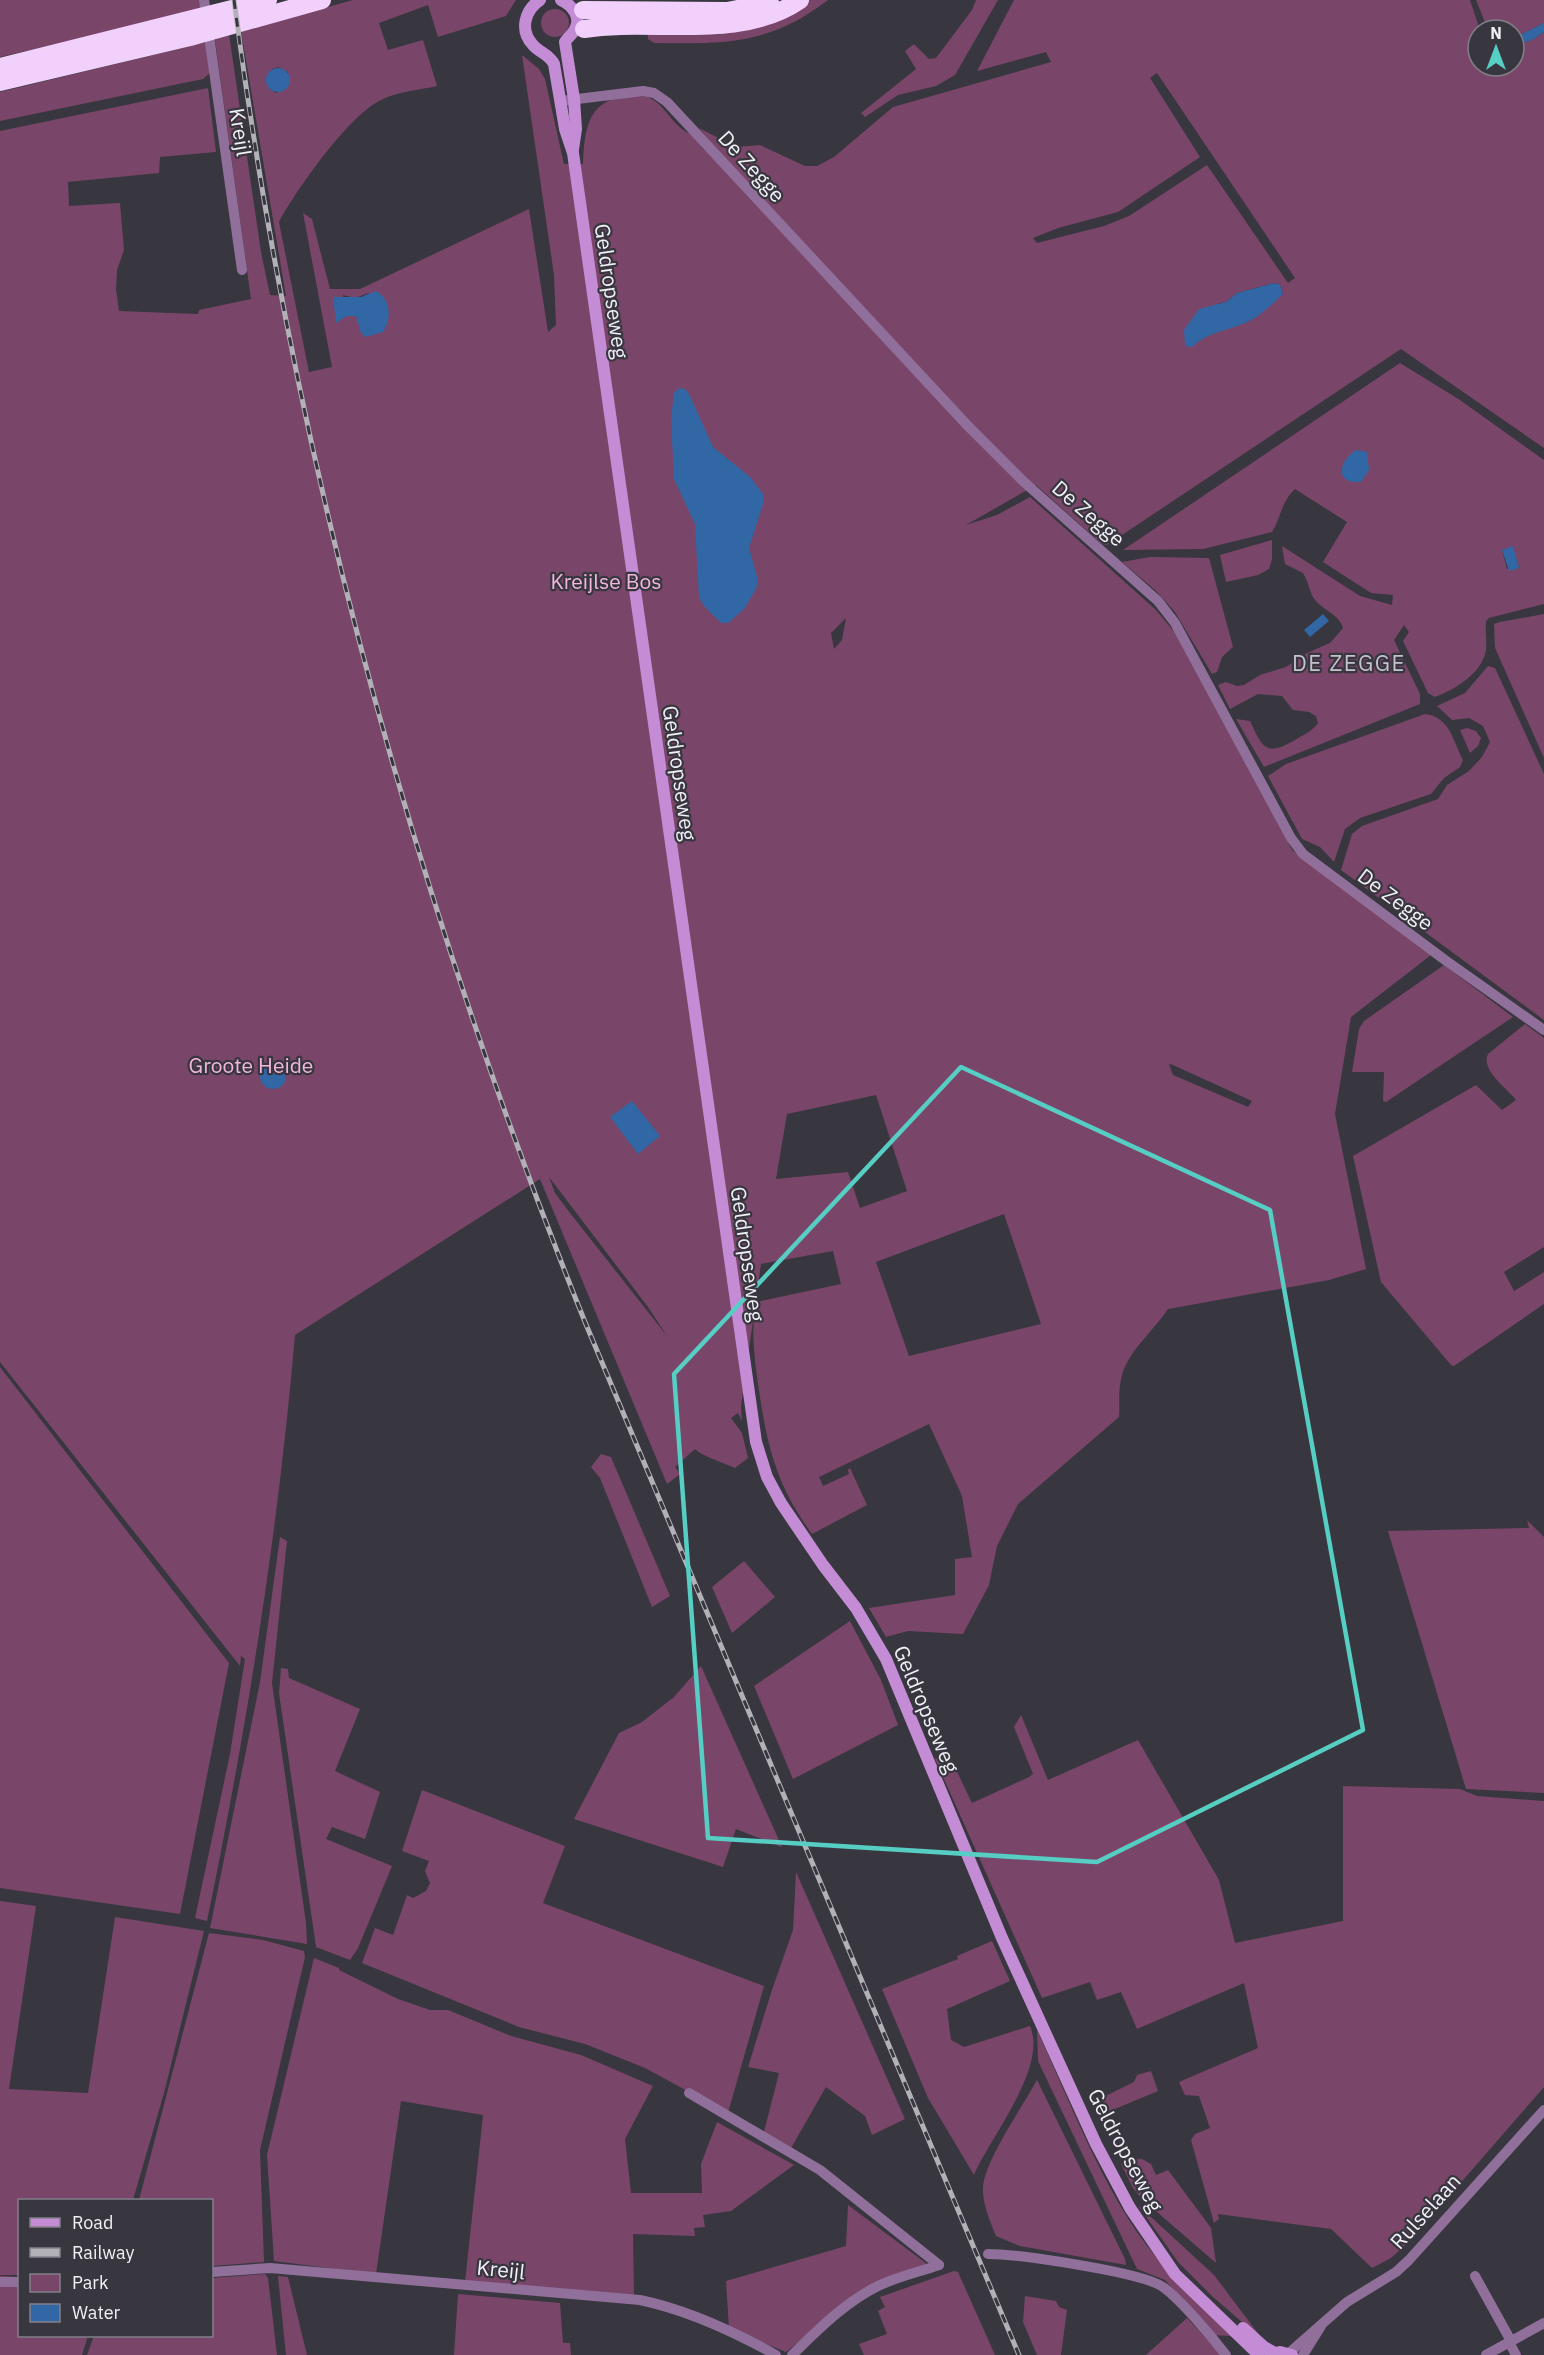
<svg xmlns="http://www.w3.org/2000/svg" width="1544" height="2355" font-family="'IBM Plex Sans',sans-serif">
  <style>
    .green { fill: #794669; fill-rule: evenodd }
    .water { fill: #3167a4 }
    .lines { fill: none; stroke-linecap: round; stroke-linejoin: round }
    .street { stroke: #916f9b; stroke-width: 10 }
    .secondary { stroke: #c48cd4; stroke-width: 12 }
    .highway { stroke: #f2d0fc; stroke-width: 18 }
    .rail-casing { stroke: #b3b1b8; stroke-width: 5 }
    .rail { stroke: #38363f; stroke-width: 3; stroke-dasharray: 9; stroke-linecap: butt }
    .marked { fill: none; stroke: #56cec4; stroke-width: 4.5; stroke-linejoin: round }
    .labels { text-anchor: middle; dominant-baseline: central; stroke-width: 4.5; stroke-linejoin: round; paint-order: stroke }
    .street-label { font-size: 21px; fill: #f2f0f7; stroke: #38363f }
    .park-label { font-size: 21px; fill: #f3b7de; stroke: #38363f }
    .neighbourhood-label { font-size: 22px; letter-spacing: 1.5px; fill: #c5c2ce; stroke: #38363f }
  </style>
  <rect width="100%" height="100%" fill="#38363f"/>
  <g class="green">
    <path d="M 0,0 L 199,0 L 201,11 L 0,57 Z"/>
    <path d="M 353,0 L 516,0 L 506,16 L 438,37 L 428,5 L 379,23 L 388,50 L 423,40 L 437,86 C 420,90 400,91 383,99 C 351,112 296,190 279,222 L 309,372 L 332,367 L 303,213 L 312,219 L 330,289 L 360,289 L 529,209 L 548,332 L 556,325 L 554,275 L 522,55 L 539,69 L 545,79 L 564,164 L 583,164 C 584,133 587,100 624,97 C 633,97 643,94 652,99 C 668,109 675,130 694,135 L 703,149 L 716,149 L 699,128 L 736,147 L 760,145 L 805,166 L 817,166 L 834,157 L 893,107 L 1051,62 L 1046,52 L 977,71 L 1014,0 L 1470,0 L 1480,30 L 1478,30 L 1478,66 L 1514,66 L 1514,45 L 1532,40 L 1544,32 L 1544,448 L 1401,349 L 1107,545 L 1102,544 L 1036,485 L 966,525 L 997,515 L 1030,497 L 1156,610 L 1177,635 L 1292,850 L 1431,955 L 1351,1017 L 1335,1114 L 1366,1269 L 1329,1280 L 1168,1309 C 1153,1332 1126,1352 1121,1380 C 1118,1391 1120,1405 1119,1417 L 1018,1504 L 997,1546 L 989,1585 L 963,1634 L 908,1631 L 886,1637 L 869,1608 L 955,1595 L 955,1559 L 972,1557 L 962,1496 L 929,1424 L 819,1477 L 823,1486 L 849,1474 L 848,1470 L 850,1468 L 867,1505 L 812,1534 C 775,1483 767,1445 758,1384 C 754,1354 751,1332 756,1302 L 841,1284 L 833,1251 L 761,1264 L 741,1406 L 742,1421 L 738,1413 L 731,1418 L 742,1433 L 748,1458 L 735,1468 C 724,1463 702,1456 695,1449 L 675,1467 L 680,1474 L 667,1484 L 540,1179 L 295,1335 C 278,1533 247,1727 207,1921 L 195,1918 L 230,1754 L 245,1659 L 241,1656 L 240,1666 L 0,1362 L 0,131 L 208,88 L 216,152 L 160,157 L 159,173 L 68,182 L 69,206 L 120,203 L 124,250 L 117,270 L 116,289 L 119,311 L 198,314 L 199,310 L 251,299 L 215,40 L 229,34 L 261,252 L 270,295 L 286,296 L 241,31 ZM 278,67 L 288,72 L 288,86 L 276,93 L 270,89 L 268,80 L 272,69 ZM 1157,73 L 1295,278 L 1288,283 L 1207,165 L 1129,216 L 1104,226 L 1037,243 L 1033,238 L 1058,228 L 1118,212 L 1200,157 L 1150,78 ZM 1275,283 L 1280,285 L 1283,294 L 1249,321 L 1211,333 L 1193,345 L 1217,304 L 1226,302 L 1237,293 ZM 369,293 L 358,320 L 356,316 L 347,316 L 343,295 L 355,298 ZM 846,618 L 842,640 L 834,649 L 831,633 ZM 1169,1064 L 1173,1065 L 1252,1101 L 1248,1107 L 1173,1075 ZM 876,1095 L 907,1191 L 860,1208 L 848,1172 L 776,1179 L 787,1114 ZM 549,1177 L 648,1307 L 667,1336 L 570,1213 L 555,1193 ZM 1004,1214 L 1041,1324 L 909,1356 L 876,1262 Z"/>
    <path d="M 804,0 L 828,0 C 770,45 723,44 654,43 L 648,39 L 647,27 Z"/>
    <path d="M 976,0 L 998,0 L 955,75 L 936,86 L 898,95 L 865,117 L 861,113 L 916,69 L 905,51 L 914,44 L 929,59 L 936,58 L 972,10 Z"/>
    <path d="M 1476,0 L 1544,0 L 1544,23 L 1514,38 L 1514,30 L 1488,30 Z"/>
    <circle cx="555" cy="23" r="14"/>
    <path d="M 207,42 L 211,72 L 203,79 L 0,121 L 0,92 Z"/>
    <path d="M 1400,363 L 1460,400 L 1544,460 L 1544,604 L 1489,618 L 1486,621 C 1485,631 1487,641 1486,650 C 1482,674 1455,689 1435,697 L 1428,693 L 1403,641 L 1409,632 L 1404,625 L 1394,640 L 1420,694 L 1420,704 L 1264,767 L 1236,719 L 1250,721 C 1262,746 1265,758 1295,740 C 1303,735 1313,731 1318,723 L 1316,716 L 1309,712 L 1293,710 L 1282,696 L 1258,694 L 1230,709 L 1218,685 L 1226,682 L 1237,686 L 1244,685 L 1260,675 L 1286,667 L 1307,653 L 1330,643 L 1343,628 C 1339,614 1324,611 1315,600 C 1309,592 1309,582 1303,573 L 1285,564 L 1282,546 L 1360,596 L 1392,605 L 1393,595 L 1371,593 L 1323,562 L 1347,522 L 1295,489 C 1281,502 1281,518 1272,532 L 1203,549 L 1123,550 ZM 1513,547 L 1519,568 L 1507,569 L 1502,550 Z"/>
    <path d="M 1272,540 L 1272,559 L 1269,569 L 1258,575 L 1226,582 L 1220,555 Z"/>
    <path d="M 1150,557 L 1209,558 L 1233,647 L 1222,657 L 1217,672 L 1212,674 L 1175,612 L 1155,590 L 1122,562 Z"/>
    <path d="M 1544,614 L 1544,758 L 1495,648 L 1494,624 L 1500,622 Z"/>
    <path d="M 1488,666 L 1495,668 L 1544,774 L 1544,1020 L 1341,870 L 1352,834 L 1362,826 L 1438,799 L 1447,785 L 1469,771 L 1482,757 L 1490,742 L 1483,726 L 1469,718 L 1452,720 L 1437,706 L 1465,693 Z"/>
    <path d="M 1425,714 C 1450,717 1453,741 1463,760 L 1460,767 L 1444,778 L 1431,794 L 1360,818 L 1345,829 L 1334,862 L 1320,847 L 1302,839 L 1268,776 L 1286,764 Z"/>
    <path d="M 1467,728 L 1476,731 L 1481,738 L 1478,746 L 1470,753 L 1460,730 Z"/>
    <path d="M 1444,965 L 1513,1017 L 1386,1102 L 1383,1101 L 1384,1072 L 1352,1072 L 1359,1029 L 1364,1021 Z"/>
    <path d="M 1525,1024 L 1544,1038 L 1544,1247 L 1504,1272 L 1514,1291 L 1544,1272 L 1544,1304 L 1454,1366 L 1451,1365 L 1381,1282 L 1353,1156 L 1476,1085 L 1502,1110 L 1516,1100 C 1508,1089 1480,1070 1488,1054 Z"/>
    <path d="M 0,1367 L 229,1663 L 180,1914 L 0,1888 Z"/>
    <path d="M 601,1454 L 611,1457 L 670,1596 L 652,1607 L 600,1478 L 591,1467 Z"/>
    <path d="M 1527,1520 L 1544,1537 L 1544,1793 L 1466,1789 L 1388,1531 L 1529,1528 Z"/>
    <path d="M 280,1537 L 287,1541 L 272,1683 L 306,1923 L 307,1944 L 210,1928 L 260,1682 Z"/>
    <path d="M 744,1561 L 775,1597 L 732,1633 L 712,1587 Z"/>
    <path d="M 850,1621 L 881,1680 L 898,1725 L 793,1779 L 754,1686 Z"/>
    <path d="M 701,1666 L 782,1847 L 736,1829 L 723,1867 L 574,1819 L 619,1733 L 642,1722 L 674,1697 Z"/>
    <path d="M 281,1668 L 288,1669 L 289,1678 L 360,1709 L 335,1771 L 380,1792 L 365,1839 L 332,1827 L 326,1839 L 392,1866 L 358,1948 L 350,1960 L 316,1947 L 279,1693 Z"/>
    <path d="M 1021,1715 L 1048,1780 L 1138,1740 L 1219,1880 L 1235,1943 L 1343,1921 L 1343,1786 L 1460,1789 L 1477,1796 L 1544,1801 L 1544,2087 L 1410,2241 L 1391,2258 L 1372,2268 L 1331,2229 L 1218,2214 L 1219,2219 L 1214,2223 L 1191,2140 L 1195,2134 L 1210,2128 L 1199,2096 L 1185,2095 L 1179,2082 L 1258,2048 L 1244,1983 L 1137,2029 L 1121,1992 L 1097,2000 L 1090,1982 L 1042,1998 L 935,1759 L 948,1753 L 972,1803 L 1029,1777 L 1033,1774 L 1014,1727 Z"/>
    <path d="M 422,1790 L 565,1846 L 543,1903 L 764,1986 L 728,2113 L 645,2068 L 585,2044 L 519,2027 L 362,1963 L 375,1928 L 393,1935 L 407,1895 L 413,1898 L 426,1891 L 430,1883 L 425,1871 L 429,1861 L 402,1851 Z"/>
    <path d="M 796,1872 L 905,2119 L 872,2135 L 865,2116 L 826,2087 L 791,2148 L 764,2132 L 779,2073 L 748,2067 L 772,1990 L 793,1930 Z"/>
    <path d="M 0,1901 L 36,1906 L 9,2089 L 88,2093 L 115,1917 L 204,1931 L 164,2093 L 133,2200 L 20,2200 L 19,2275 L 0,2275 Z"/>
    <path d="M 209,1933 L 263,1940 L 304,1951 L 305,1957 L 260,2150 L 264,2262 L 212,2266 L 212,2200 L 139,2200 Z"/>
    <path d="M 992,1941 L 1010,1981 L 947,2009 L 951,2040 L 964,2047 L 1030,2026 C 1048,2067 991,2136 974,2175 L 928,2098 L 882,1989 L 958,1959 L 957,1956 Z"/>
    <path d="M 314,1958 L 339,1968 L 339,1970 L 398,1999 L 430,2010 L 448,2010 L 511,2036 L 581,2055 L 653,2086 L 625,2139 L 631,2193 L 702,2193 L 701,2164 L 717,2122 L 794,2165 L 731,2211 L 703,2215 L 705,2227 L 694,2228 L 695,2236 L 633,2234 L 634,2298 L 465,2282 L 483,2115 L 401,2101 L 376,2274 L 274,2261 L 267,2155 Z"/>
    <path d="M 1037,2030 C 1066,2093 1092,2161 1129,2220 C 1159,2268 1203,2307 1244,2345 L 1230,2336 L 1212,2335 L 1165,2280 L 1137,2269 L 1038,2061 Z"/>
    <path d="M 1151,2071 L 1158,2091 L 1098,2116 L 1091,2103 L 1134,2082 L 1137,2075 Z"/>
    <path d="M 1037,2080 L 1125,2259 L 1126,2265 L 1020,2246 L 996,2236 C 990,2221 982,2203 983,2187 C 985,2160 1023,2106 1037,2080 Z"/>
    <path d="M 1142,2159 L 1151,2164 L 1156,2175 L 1168,2170 L 1211,2228 L 1216,2263 L 1142,2199 L 1133,2188 L 1121,2164 L 1126,2160 Z"/>
    <path d="M 848,2205 L 931,2267 L 857,2296 L 786,2352 L 729,2329 L 726,2281 L 846,2246 Z"/>
    <path d="M 1138,2205 L 1214,2275 L 1263,2340 L 1213,2297 L 1178,2262 Z"/>
    <path d="M 954,2271 L 958,2272 L 995,2355 L 864,2355 L 859,2344 L 887,2334 L 878,2311 L 885,2307 L 880,2297 Z"/>
    <path d="M 265,2274 L 268,2278 L 277,2355 L 87,2355 L 94,2336 L 212,2336 L 212,2278 Z"/>
    <path d="M 0,2276 L 19,2277 L 20,2336 L 88,2336 L 82,2355 L 0,2355 Z"/>
    <path d="M 278,2276 L 288,2277 L 307,2355 L 286,2355 Z"/>
    <path d="M 458,2294 L 560,2303 L 563,2343 L 570,2343 L 571,2355 L 454,2355 Z"/>
    <path d="M 1025,2296 L 1056,2301 L 1059,2307 L 1067,2310 L 1061,2355 L 1037,2355 L 1023,2322 Z"/>
    <path d="M 1187,2318 L 1222,2355 L 1146,2355 L 1147,2354 Z"/>
  </g>
  <g class="water">
    <path d="M 1544,23 L 1544,32 L 1532,40 L 1514,45 L 1514,38 Z"/>
    <circle cx="278" cy="80" r="12"/>
    <path d="M 1275,283 L 1280,285 L 1283,294 C 1273,303 1262,315 1249,321 C 1229,331 1209,331 1192,347 L 1185,346 L 1184,330 L 1199,309 L 1226,302 L 1237,293 Z"/>
    <path d="M 376,291 C 391,299 392,319 383,332 L 366,337 L 361,333 L 356,316 L 347,316 L 336,323 L 333,297 L 361,297 Z"/>
    <path d="M 679,388 L 685,389 L 689,394 L 713,447 L 750,477 L 763,494 L 763,504 L 749,548 L 758,580 L 756,589 L 744,609 L 728,623 L 721,623 L 704,606 L 699,597 L 695,524 L 674,479 L 671,419 L 674,393 Z"/>
    <path d="M 1356,450 L 1367,452 L 1369,470 L 1361,482 C 1333,484 1339,461 1356,450 Z"/>
    <path d="M 1513,546 L 1519,568 L 1509,571 L 1502,550 Z"/>
    <path d="M 1323,614 L 1329,621 L 1310,637 L 1304,630 Z"/>
    <circle cx="273" cy="1076" r="13"/>
    <path d="M 632,1101 L 660,1136 L 638,1154 L 610,1117 Z"/>
  </g>
  <g class="lines">
    <g class="street">
      <path d="M 204,0 L 242,270"/>
      <path d="M 561,101 L 643,91 L 654,93 L 667,102 L 967,425 L 1024,482 L 1158,601 L 1175,623 L 1291,838 L 1303,854 L 1445,960 L 1544,1030"/>
      <path d="M 689,2093 L 820,2170 L 939,2265"/>
      <path d="M 988,2254 C 1017,2254 1142,2272 1163,2287 C 1181,2300 1212,2337 1226,2355"/>
      <path d="M 212,2272 L 270,2268 L 640,2300 C 688,2310 733,2331 776,2355"/>
      <path d="M 1475,2276 L 1511,2341"/>
      <path d="M 0,2282 L 20,2282"/>
      <path d="M 1509,2342 L 1516,2355"/>
      <path d="M 1289,2353 L 1347,2302 L 1396,2272 L 1409,2260 L 1544,2110"/>
      <path d="M 792,2355 C 819,2329 844,2303 878,2286 C 897,2277 919,2272 939,2265"/>
      <path d="M 1303,2355 L 1321,2326"/>
      <path d="M 1486,2355 L 1544,2323"/>
    </g>
    <g class="secondary">
      <path d="M 540,0 C 525,10 519,30 533,45 C 540,53 549,54 554,64 L 565,129 L 573,153 L 756,1442 L 767,1477 L 781,1503 L 823,1565 L 856,1608 L 886,1659 L 1002,1938 L 1096,2144 L 1130,2208 L 1175,2274 L 1259,2355"/>
      <path d="M 561,0 C 572,5 583,18 574,31 C 571,36 567,38 565,42 L 574,99 L 576,129 L 573,149"/>
      <path d="M 1243,2328 L 1264,2347 L 1275,2353"/>
      <path d="M 1271,2355 L 1280,2352 L 1292,2355"/>
    </g>
    <g class="highway">
      <path d="M 583,10 L 727,11 L 770,3"/>
      <path d="M 584,29 C 653,18 739,42 800,0"/>
      <path d="M 0,67 L 268,0"/>
      <path d="M 0,82 L 190,37 L 322,0"/>
    </g>
    <defs>
      <path id="rail" d="M 234,0 C 293,455 414,897 585,1322 L 1019,2355"/>
    </defs>
    <use href="#rail" class="rail-casing"/>
    <use href="#rail" class="rail"/>
  </g>
  <path class="marked" d="M 961,1067 L 1270,1210 L 1363,1730 L 1097,1862 L 708,1838 L 674,1374 Z"/>
  <g class="labels">
    <g class="street-label">
      <text transform="translate(241 132) rotate(81)">Kreijl</text>
      <text transform="translate(752 166) rotate(48)">De Zegge</text>
      <text transform="translate(612 291) rotate(82)">Geldropseweg</text>
      <text transform="translate(1089 513) rotate(41)">De Zegge</text>
      <text transform="translate(680 773) rotate(82)">Geldropseweg</text>
      <text transform="translate(1396 899) rotate(37)">De Zegge</text>
      <text transform="translate(748 1254) rotate(82)">Geldropseweg</text>
      <text transform="translate(927 1709) rotate(67)">Geldropseweg</text>
      <text transform="translate(1126 2150) rotate(62)">Geldropseweg</text>
      <text transform="translate(1425 2211) rotate(-48)">Rulselaan</text>
      <text transform="translate(501 2269) rotate(6)">Kreijl</text>
    </g>
    <g class="park-label">
      <text x="606" y="581">Kreijlse Bos</text>
      <text x="251" y="1065">Groote Heide</text>
    </g>
    <g class="neighbourhood-label">
      <text x="1349" y="662">DE ZEGGE</text>
    </g>
  </g>
  <rect x="18" y="2199" width="195" height="138" fill="#38363f" stroke="#828089" stroke-width="1.5"/>
  <rect x="30" y="2218" width="30" height="9" fill="#c48cd4" stroke="#828089" stroke-width="1.5"/>
  <text x="72" y="2229" font-size="18" fill="#f2f0f7">Road</text>
  <rect x="30" y="2248" width="30" height="9" fill="#b3b1b8" stroke="#828089" stroke-width="1.5"/>
  <text x="72" y="2259" font-size="18" fill="#f2f0f7">Railway</text>
  <rect x="30" y="2274" width="30" height="18" fill="#794669" stroke="#828089" stroke-width="1.5"/>
  <text x="72" y="2289" font-size="18" fill="#f2f0f7">Park</text>
  <rect x="30" y="2304" width="30" height="18" fill="#3167a4" stroke="#828089" stroke-width="1.5"/>
  <text x="72" y="2319" font-size="18" fill="#f2f0f7">Water</text>
  <g transform="translate(1496 48)"><circle r="28" fill="#38363f" stroke="#828089" stroke-width="1.5"/>
  <path d="M0-4.5L10 22L0 15L-10 22Z" fill="#56cec4"/>
  <text y="-9" font-size="16" font-weight="bold" text-anchor="middle" fill="#f2f0f7">N</text>
  </g>
</svg>
